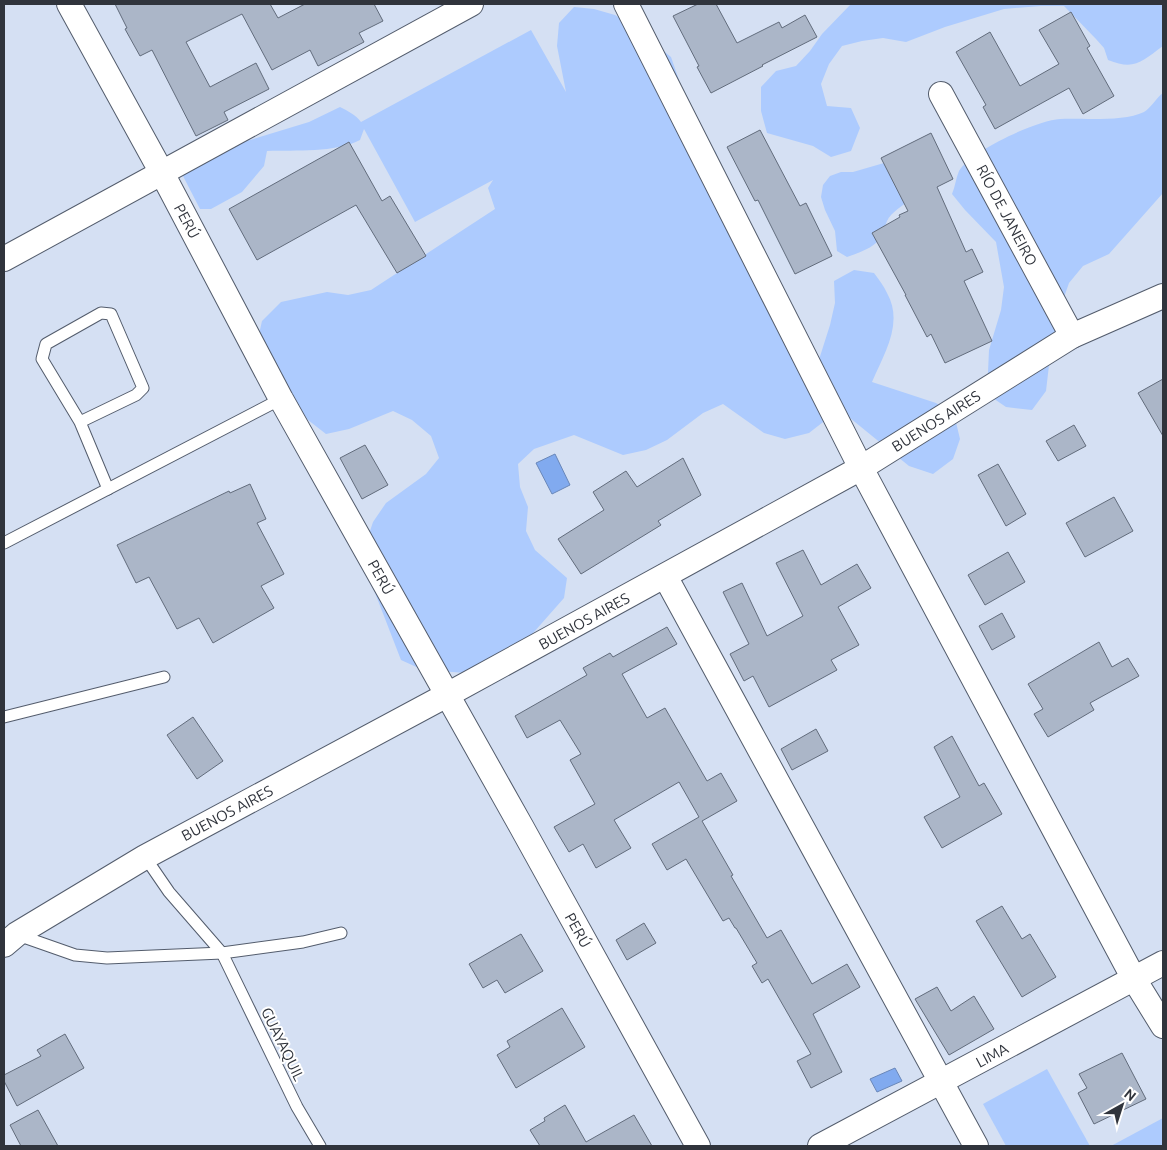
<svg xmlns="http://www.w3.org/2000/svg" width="1167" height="1150" font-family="Ubuntu,sans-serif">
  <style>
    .green { fill: #adcbfe }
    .water { fill: #81aaef; stroke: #6987b9 }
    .building { fill: #abb6c8; stroke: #626c7c }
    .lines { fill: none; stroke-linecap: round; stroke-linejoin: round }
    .lane-casing { stroke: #535c6c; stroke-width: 13 }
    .street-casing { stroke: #535c6c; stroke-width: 26 }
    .lane { stroke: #fff; stroke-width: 11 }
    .street { stroke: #fff; stroke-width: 24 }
    .labels { text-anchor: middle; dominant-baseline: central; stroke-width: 4; stroke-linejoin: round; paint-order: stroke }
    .street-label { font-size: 15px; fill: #30343c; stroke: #fff }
  </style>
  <rect width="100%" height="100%" fill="#d5e0f3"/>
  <g class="green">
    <path d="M 851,4 L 1163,4 L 1163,46 C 1142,61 1135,71 1108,60 L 1104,48 L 1096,39 L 1064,6 L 1041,6 L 1004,9 L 945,27 L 906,42 L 883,38 L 862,41 L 842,46 L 829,64 L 821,84 L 827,106 L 851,108 L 860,128 L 851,151 L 831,157 L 813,146 L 767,133 L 761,111 L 761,87 L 776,71 L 796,66 L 810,51 L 822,34 Z"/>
    <path d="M 574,7 L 594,9 L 615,15 L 633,26 L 671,57 L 679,80 L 682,127 L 716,152 L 733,219 L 814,348 L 816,369 L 830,325 L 835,303 L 834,281 L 854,270 L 874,273 C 879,280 884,286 887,293 C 904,323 884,354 872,382 L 936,403 L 954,414 L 960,439 L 953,459 L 933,474 L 909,466 L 850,418 L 827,419 L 809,433 L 785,439 L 764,433 L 723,404 L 703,413 L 667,440 L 646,450 L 623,455 L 574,435 L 534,449 L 518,464 L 520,487 L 528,507 L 526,531 L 535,550 L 567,578 L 564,598 L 496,675 L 423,670 L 401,660 L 365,567 L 365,546 L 373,522 L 386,503 L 426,474 L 439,458 L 431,436 L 412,420 L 393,411 L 349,429 L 326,434 L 308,420 L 294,401 L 257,343 L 262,321 L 281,302 L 327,292 L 348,295 L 371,290 L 495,209 L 488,188 L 493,180 L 415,222 L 364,129 L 360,140 C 335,153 296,150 267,151 L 264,166 L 242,192 L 211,209 L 200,209 L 183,176 L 182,167 L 225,153 L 240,143 L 309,122 L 340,107 C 348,111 356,115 361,122 L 531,30 L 566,92 L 557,46 L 559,23 Z"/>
    <path d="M 1163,93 L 1163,193 L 1109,254 L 1083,266 L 1069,283 L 1062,303 L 1051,348 L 1046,391 L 1032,410 L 1006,407 L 987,394 L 989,350 L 1001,310 L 1004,287 L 996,242 L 965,210 L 952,194 C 955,187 956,178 959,171 C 971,151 1037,120 1060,119 C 1084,118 1123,122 1144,112 C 1151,108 1156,98 1163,93 Z"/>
    <path d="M 884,163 L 910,199 C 903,206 891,212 887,221 C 885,225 885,229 884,233 C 877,247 861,252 847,257 L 837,251 L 835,231 L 825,210 L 821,197 L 823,185 L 830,176 L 841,172 L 853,172 Z"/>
    <path d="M 1047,1069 L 1090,1146 L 1006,1146 L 983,1104 Z"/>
    <path d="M 1163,1118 L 1163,1146 L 1111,1146 Z"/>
  </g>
  <g class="water">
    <path d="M 555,454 L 570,485 L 552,494 L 536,463 Z"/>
    <path d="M 895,1068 L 902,1081 L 877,1092 L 870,1079 Z"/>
  </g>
  <g class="building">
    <path d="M 115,4 L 270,4 L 278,18 L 305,4 L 374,4 L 383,21 L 359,33 L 364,42 L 318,66 L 310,50 L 272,70 L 242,14 L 186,42 L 210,87 L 256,63 L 269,89 L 224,112 L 228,120 L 196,136 L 152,50 L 140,56 L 125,29 L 127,28 Z"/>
    <path d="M 698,4 L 716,4 L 737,43 L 779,22 L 782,28 L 805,15 L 817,37 L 762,65 L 763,66 L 711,93 L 697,67 L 699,66 L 673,16 Z"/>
    <path d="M 1071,12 L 1090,46 L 1087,48 L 1114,96 L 1083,114 L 1069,88 L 995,129 L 983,107 L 986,105 L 956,52 L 990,32 L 1020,86 L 1059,64 L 1039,30 Z"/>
    <path d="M 760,130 L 800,206 L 806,203 L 832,256 L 795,274 L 758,200 L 755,201 L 727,147 Z"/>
    <path d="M 931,133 L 953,179 L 937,187 L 966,252 L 972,249 L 983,272 L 964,281 L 992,341 L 945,363 L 931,334 L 927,337 L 905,295 L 906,295 L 872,233 L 900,217 L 899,215 L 908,211 L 881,158 Z"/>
    <path d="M 349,142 L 382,201 L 390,196 L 426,256 L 397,273 L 356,205 L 257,260 L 229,209 Z"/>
    <path d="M 1163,379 L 1163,436 L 1138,393 Z"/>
    <path d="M 1074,425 L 1086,446 L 1058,461 L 1046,441 Z"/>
    <path d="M 365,445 L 388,485 L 362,499 L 340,458 Z"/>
    <path d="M 683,458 L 701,495 L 658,521 L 661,525 L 581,574 L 558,539 L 604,510 L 593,492 L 626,471 L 637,487 Z"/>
    <path d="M 998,464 L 1026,514 L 1006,526 L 978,475 Z"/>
    <path d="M 250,484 L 266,519 L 257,523 L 284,574 L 261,586 L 274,608 L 213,643 L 199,618 L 177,629 L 149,577 L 136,583 L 117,545 L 229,491 L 230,493 Z"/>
    <path d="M 1114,497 L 1133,531 L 1085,557 L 1066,523 Z"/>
    <path d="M 803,550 L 821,585 L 857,564 L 871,588 L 838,607 L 859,645 L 831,660 L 837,670 L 769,707 L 753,676 L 744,681 L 730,654 L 749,644 L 723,592 L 742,583 L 767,636 L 803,616 L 776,563 Z"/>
    <path d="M 1008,552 L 1025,582 L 985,605 L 968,575 Z"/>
    <path d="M 1002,613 L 1015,637 L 992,650 L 979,626 Z"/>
    <path d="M 667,627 L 677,644 L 622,674 L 647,718 L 665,708 L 707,781 L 721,773 L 737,801 L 702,821 L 733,875 L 731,876 L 767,938 L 781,930 L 812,984 L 847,964 L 860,987 L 813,1014 L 842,1072 L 811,1088 L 797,1061 L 811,1054 L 768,979 L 762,983 L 752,966 L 757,963 L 736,928 L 735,928 L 729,918 L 723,921 L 686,859 L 667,870 L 652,844 L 699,817 L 679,782 L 614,820 L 631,848 L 596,868 L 583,844 L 569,852 L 554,827 L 595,804 L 570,760 L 581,754 L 560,720 L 527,738 L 515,716 L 587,675 L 583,668 L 610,653 L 613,657 Z"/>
    <path d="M 1099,642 L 1112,667 L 1128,658 L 1139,676 L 1090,703 L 1094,710 L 1048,737 L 1034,714 L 1043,709 L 1028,684 Z"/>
    <path d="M 193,717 L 223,761 L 197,779 L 167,735 Z"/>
    <path d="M 816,729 L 828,751 L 792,770 L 781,749 Z"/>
    <path d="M 952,736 L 979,786 L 984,783 L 1002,814 L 942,848 L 924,817 L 960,797 L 934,747 Z"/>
    <path d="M 1002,906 L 1022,939 L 1030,934 L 1056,977 L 1022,997 L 976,921 Z"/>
    <path d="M 644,923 L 656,943 L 627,960 L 616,940 Z"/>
    <path d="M 521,934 L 543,971 L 505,993 L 497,980 L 483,988 L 469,964 Z"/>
    <path d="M 937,987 L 951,1011 L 974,996 L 994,1029 L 949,1055 L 915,999 Z"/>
    <path d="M 562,1008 L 585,1047 L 516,1088 L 497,1055 L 510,1047 L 507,1041 Z"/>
    <path d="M 65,1034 L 84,1068 L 17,1106 L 4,1081 L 4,1075 L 41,1056 L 37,1050 Z"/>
    <path d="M 1122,1053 L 1146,1099 L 1094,1124 L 1078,1093 L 1087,1088 L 1079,1074 Z"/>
    <path d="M 565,1105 L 586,1142 L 634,1115 L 652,1146 L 540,1146 L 530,1130 L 545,1121 L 544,1118 Z"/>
    <path d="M 38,1110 L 58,1146 L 21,1146 L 10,1125 Z"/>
  </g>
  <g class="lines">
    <defs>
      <g id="lane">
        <path d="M 80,422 L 136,395 L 143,388 L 111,314 L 101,313 L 46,344 L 42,359 L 80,422 L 108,489"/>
        <path d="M 4,543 L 281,399"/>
        <path d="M 4,717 L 164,677"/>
        <path d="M 145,857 L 169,892 L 222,953 L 297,1107 L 320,1146"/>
        <path d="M 18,935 L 75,955 L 107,958 L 222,953 L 303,942 L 341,933"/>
      </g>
      <g id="street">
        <path d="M 69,4 L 162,173 L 281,399 L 521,826 L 698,1146"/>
        <path d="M 626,4 L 861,468 L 1134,979 L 1163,1026"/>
        <path d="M 941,94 L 1072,336"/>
        <path d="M 4,259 L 471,4"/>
        <path d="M 665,576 L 976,1146"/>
        <path d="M 4,945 L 17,934 L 145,857 L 447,695 L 861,468 L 1072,336 L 1163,296"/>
        <path d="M 820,1146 L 1163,963"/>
      </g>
    </defs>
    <use href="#lane" class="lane-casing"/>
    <use href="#street" class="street-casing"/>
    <use href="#lane" class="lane"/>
    <use href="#street" class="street"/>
  </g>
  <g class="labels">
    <g class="street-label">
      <text transform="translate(1007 215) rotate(62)">RÍO DE JANEIRO</text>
      <text transform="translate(187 221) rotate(62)">PERÚ</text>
      <text transform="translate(936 421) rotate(-32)">BUENOS AIRES</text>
      <text transform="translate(381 577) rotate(61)">PERÚ</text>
      <text transform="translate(584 621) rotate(-29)">BUENOS AIRES</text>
      <text transform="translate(227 813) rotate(-28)">BUENOS AIRES</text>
      <text transform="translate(578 930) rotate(61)">PERÚ</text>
      <text transform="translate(283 1044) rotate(64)">GUAYAQUIL</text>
      <text transform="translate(992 1055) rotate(-28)">LIMA</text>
    </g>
  </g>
  <rect width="1167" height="1150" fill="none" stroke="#30343c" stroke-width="10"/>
  <g transform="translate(1122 1105) rotate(39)" stroke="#ffffff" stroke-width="4" paint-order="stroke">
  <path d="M0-4L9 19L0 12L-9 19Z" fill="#30343c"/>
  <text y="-8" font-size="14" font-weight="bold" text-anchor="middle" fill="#30343c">N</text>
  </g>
</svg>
